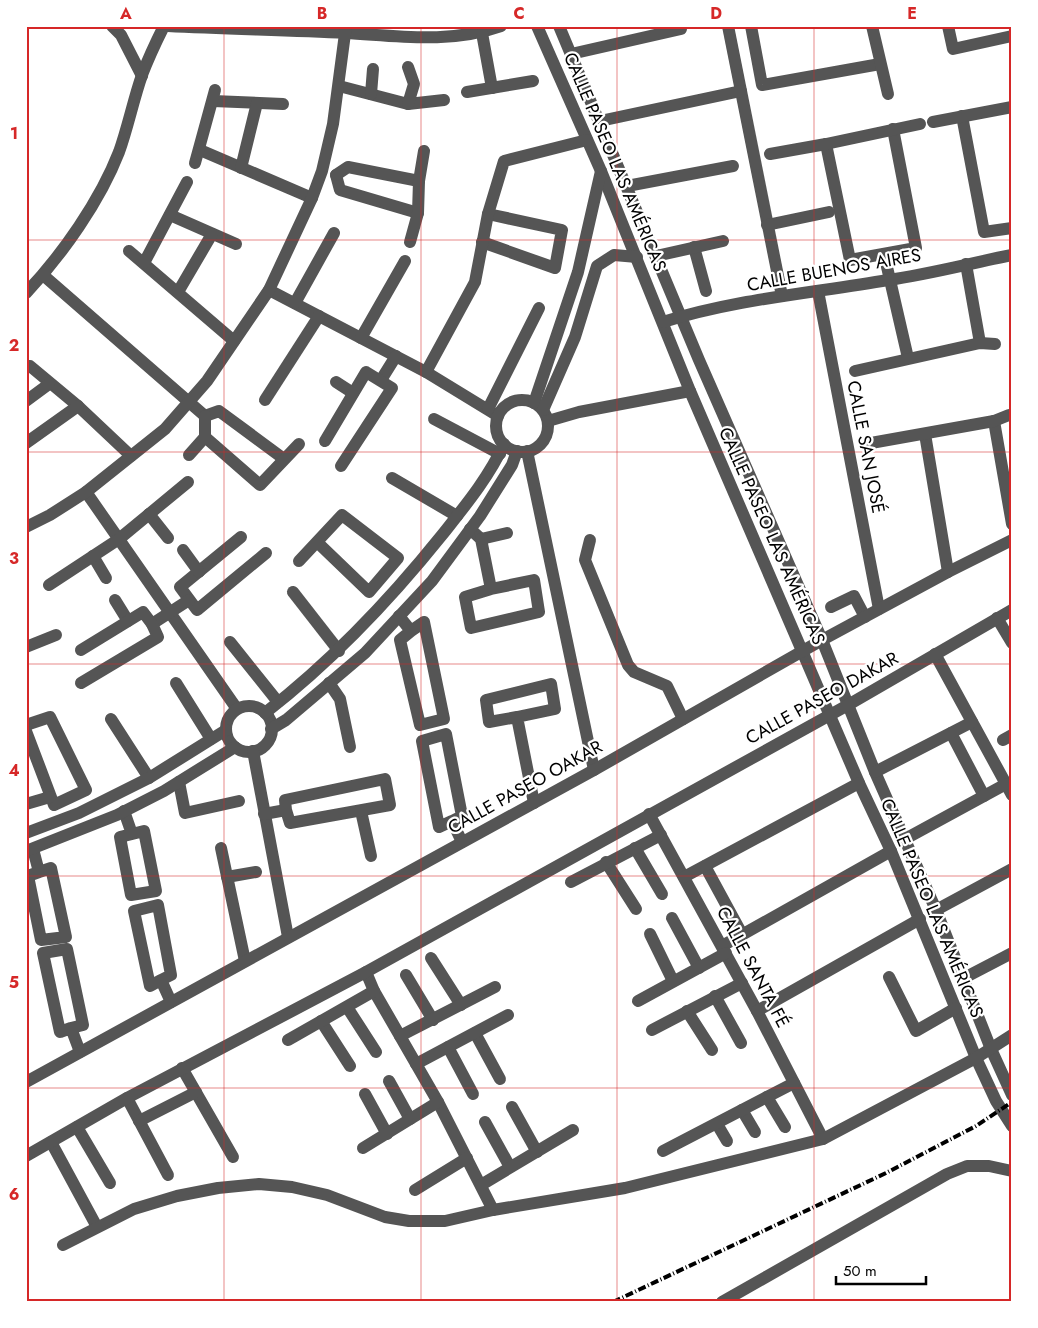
<svg xmlns="http://www.w3.org/2000/svg" width="1038" height="1328" font-family="Jost,sans-serif">
  <style>
    .lines { fill: none; stroke-linecap: round; stroke-linejoin: round }
    .minor { stroke: #555; stroke-width: 12 }
    .rail { stroke: #000; stroke-width: 4; stroke-dasharray: 8 2.5 1 2.5; stroke-linecap: butt }
    .grid { fill: none; stroke: #d62828; stroke-width: 1; stroke-opacity: 0.55 }
    .labels { text-anchor: middle; dominant-baseline: central; stroke-width: 4.5; stroke-linejoin: round; paint-order: stroke }
    .street-label { font-size: 18px; fill: #000; stroke: #fff }
    .neatline { fill: none; stroke: #d62828; stroke-width: 2 }
    .grid-label { font-size: 16px; text-anchor: middle; font-weight: bold; fill: #d62828 }
  </style>
  <rect width="100%" height="100%" fill="#fff"/>
  <g class="lines">
    <g class="minor">
      <path d="M 112,26 L 121,35 L 142,76"/>
      <path d="M 168,26 C 227,29 287,30 346,33 C 399,36 450,44 501,26"/>
      <path d="M 537,26 L 601,171 L 690,391 L 859,783 L 891,851 L 976,1058 L 996,1101 L 1012,1126"/>
      <path d="M 559,26 L 699,360 L 822,640 L 875,772 L 936,910 L 991,1049 L 1012,1095"/>
      <path d="M 728,26 L 782,296"/>
      <path d="M 751,26 L 762,85 L 880,64"/>
      <path d="M 872,26 L 888,94"/>
      <path d="M 948,26 L 953,49 L 1012,36"/>
      <path d="M 482,33 L 492,88"/>
      <path d="M 571,54 L 681,29"/>
      <path d="M 339,86 L 408,104 L 444,100"/>
      <path d="M 467,92 L 533,81"/>
      <path d="M 371,94 L 373,69"/>
      <path d="M 213,101 L 283,104"/>
      <path d="M 408,104 L 414,84 L 408,67"/>
      <path d="M 962,116 L 984,232 L 1012,228"/>
      <path d="M 600,121 L 741,91"/>
      <path d="M 933,122 L 1012,107"/>
      <path d="M 826,144 L 850,260 L 916,248 L 893,129"/>
      <path d="M 200,150 L 312,198"/>
      <path d="M 770,154 L 826,144 L 920,124"/>
      <path d="M 195,163 L 215,90"/>
      <path d="M 241,168 L 257,103"/>
      <path d="M 336,175 L 340,190 L 418,213"/>
      <path d="M 336,175 L 348,167 L 419,181"/>
      <path d="M 627,186 L 733,166"/>
      <path d="M 170,215 L 236,244"/>
      <path d="M 767,225 L 829,212"/>
      <path d="M 410,242 L 418,213 L 419,181 L 424,151"/>
      <path d="M 482,242 L 555,268 L 562,230 L 488,214"/>
      <path d="M 694,247 L 706,291"/>
      <path d="M 129,251 L 234,341"/>
      <path d="M 884,254 L 908,358"/>
      <path d="M 656,256 L 723,241"/>
      <path d="M 144,263 L 187,182"/>
      <path d="M 966,264 L 980,343"/>
      <path d="M 43,275 L 205,416"/>
      <path d="M 269,290 L 426,372 L 498,416"/>
      <path d="M 818,291 L 879,609"/>
      <path d="M 178,292 L 212,234"/>
      <path d="M 26,293 C 62,255 100,201 119,152 C 128,127 133,101 142,75 C 148,59 156,42 164,26"/>
      <path d="M 295,303 L 334,233"/>
      <path d="M 663,322 C 736,299 813,293 888,280 C 930,274 971,263 1012,255"/>
      <path d="M 361,338 L 405,261"/>
      <path d="M 30,366 L 78,406 L 131,456"/>
      <path d="M 855,371 L 980,343 L 995,344"/>
      <path d="M 426,372 L 475,282 L 488,214 L 504,161 L 587,140"/>
      <path d="M 381,380 L 396,356"/>
      <path d="M 336,382 L 353,393"/>
      <path d="M 265,400 L 319,316"/>
      <circle cx="522" cy="426" r="26"/>
      <path d="M 26,401 L 49,384"/>
      <path d="M 534,403 L 578,272 L 601,171"/>
      <path d="M 488,409 L 539,308"/>
      <path d="M 543,410 L 575,337 L 597,266 L 614,255 L 637,257"/>
      <path d="M 205,416 L 219,411 L 284,459"/>
      <path d="M 434,419 L 500,454"/>
      <path d="M 548,421 L 579,412 L 690,391"/>
      <path d="M 994,421 L 1012,524"/>
      <path d="M 925,434 L 948,572"/>
      <path d="M 205,437 L 260,485 L 299,444"/>
      <path d="M 325,441 L 366,372 L 392,388 L 341,466"/>
      <path d="M 26,443 L 78,406"/>
      <path d="M 871,443 L 994,421 L 1009,415"/>
      <path d="M 527,451 L 594,770"/>
      <path d="M 189,455 L 205,437 L 205,416"/>
      <path d="M 392,478 L 457,516"/>
      <path d="M 86,492 L 237,709"/>
      <path d="M 149,514 L 168,538"/>
      <path d="M 26,527 L 50,515 L 86,492 L 165,429 L 207,381 L 269,290 L 312,198 L 322,171 L 333,124 L 346,26"/>
      <path d="M 470,529 L 481,539 L 491,589 L 534,580 L 539,612 L 471,628 L 465,597 L 491,589"/>
      <path d="M 241,537 L 180,587 L 197,610 L 266,553"/>
      <path d="M 481,539 L 507,533"/>
      <path d="M 590,540 L 585,560 L 628,665 L 634,672 L 667,686 L 683,719"/>
      <path d="M 183,550 L 199,572"/>
      <path d="M 93,556 L 106,578"/>
      <path d="M 299,561 L 342,515 L 398,558 L 369,592 L 317,542"/>
      <path d="M 49,585 L 119,539 L 188,482"/>
      <path d="M 293,592 L 339,651"/>
      <path d="M 115,600 L 128,621"/>
      <path d="M 831,607 L 854,596 L 865,617"/>
      <path d="M 399,616 L 411,631 L 424,622 L 444,719 L 420,725 L 400,640 L 411,631"/>
      <path d="M 997,618 L 1012,643"/>
      <path d="M 152,624 L 189,600"/>
      <path d="M 230,642 L 278,702"/>
      <path d="M 26,647 L 56,635"/>
      <path d="M 81,650 L 143,612 L 152,624 L 158,637 L 81,683"/>
      <path d="M 935,654 L 1012,795"/>
      <path d="M 176,683 L 211,739"/>
      <path d="M 329,683 L 340,699 L 350,747"/>
      <circle cx="249" cy="729" r="23"/>
      <path d="M 265,713 C 332,661 389,601 442,535 C 465,506 489,477 504,444"/>
      <path d="M 517,717 L 489,722 L 486,700 L 551,684 L 555,709 L 517,717 L 534,803"/>
      <path d="M 111,719 L 149,778"/>
      <path d="M 26,725 L 50,717 L 86,790 L 54,805 L 26,731"/>
      <path d="M 271,729 L 286,720 L 365,653 L 432,581 L 480,516 L 512,465 L 517,451"/>
      <path d="M 951,733 L 984,796"/>
      <path d="M 1003,740 L 1012,735"/>
      <path d="M 253,751 L 288,937"/>
      <path d="M 875,772 L 972,722"/>
      <path d="M 179,782 L 185,813 L 239,801"/>
      <path d="M 26,804 L 50,797"/>
      <path d="M 124,811 L 132,834 L 144,831 L 156,891 L 131,895 L 120,837 L 132,834"/>
      <path d="M 361,811 L 371,856"/>
      <path d="M 264,814 L 286,810 L 285,800 L 385,779 L 390,805 L 290,823 L 286,810"/>
      <path d="M 649,814 L 757,1011 L 823,1139"/>
      <path d="M 452,821 L 439,827 L 422,741 L 446,734 L 462,816 L 452,821 L 462,842"/>
      <path d="M 26,833 L 79,813 L 149,778 L 226,730"/>
      <path d="M 905,839 L 1006,784"/>
      <path d="M 221,848 L 245,961"/>
      <path d="M 635,848 L 662,894"/>
      <path d="M 33,849 L 39,872 L 51,868 L 66,937 L 41,940 L 28,876 L 39,872"/>
      <path d="M 26,851 L 117,815 L 164,791 L 235,747"/>
      <path d="M 606,862 L 636,909"/>
      <path d="M 705,866 L 742,934"/>
      <path d="M 227,877 L 256,872"/>
      <path d="M 684,877 L 859,783"/>
      <path d="M 571,882 L 661,835"/>
      <path d="M 936,910 L 1012,869"/>
      <path d="M 672,918 L 699,968"/>
      <path d="M 650,934 L 673,981"/>
      <path d="M 722,946 L 891,851"/>
      <path d="M 431,958 L 461,1005"/>
      <path d="M 366,972 L 374,991 L 438,1102 L 493,1210"/>
      <path d="M 406,975 L 433,1020"/>
      <path d="M 889,977 L 916,1031 L 956,1008"/>
      <path d="M 964,978 L 1012,953"/>
      <path d="M 161,980 L 150,986 L 134,911 L 158,905 L 171,975 L 161,980 L 171,1002"/>
      <path d="M 715,996 L 741,1043"/>
      <path d="M 638,1001 L 726,953"/>
      <path d="M 347,1007 L 376,1052"/>
      <path d="M 687,1011 L 712,1050"/>
      <path d="M 757,1011 L 920,919"/>
      <path d="M 321,1021 L 350,1066"/>
      <path d="M 71,1028 L 83,1025 L 67,949 L 43,953 L 60,1032 L 71,1028 L 80,1052"/>
      <path d="M 652,1030 L 742,983"/>
      <path d="M 475,1033 L 500,1079"/>
      <path d="M 400,1036 L 495,987"/>
      <path d="M 288,1040 L 374,991"/>
      <path d="M 448,1047 L 473,1094"/>
      <path d="M 416,1064 L 508,1015"/>
      <path d="M 182,1068 L 233,1157"/>
      <path d="M 389,1081 L 410,1119"/>
      <path d="M 26,1082 L 594,770 L 822,640 L 948,572 L 1012,540"/>
      <path d="M 365,1094 L 387,1134"/>
      <path d="M 767,1097 L 785,1127"/>
      <path d="M 127,1098 L 168,1175"/>
      <path d="M 512,1107 L 537,1152"/>
      <path d="M 742,1110 L 755,1132"/>
      <path d="M 139,1121 L 196,1092"/>
      <path d="M 485,1122 L 510,1167"/>
      <path d="M 717,1124 L 727,1141"/>
      <path d="M 77,1127 L 110,1183"/>
      <path d="M 51,1142 L 97,1227"/>
      <path d="M 363,1148 L 438,1102"/>
      <path d="M 663,1151 L 794,1083"/>
      <path d="M 26,1156 L 127,1098 L 366,972 L 848,705 L 1012,610"/>
      <path d="M 481,1185 L 573,1130"/>
      <path d="M 415,1190 L 467,1158"/>
      <path d="M 63,1245 L 134,1209 L 177,1196 L 218,1188 L 259,1184 L 292,1187 L 327,1195 L 385,1217 L 409,1221 L 445,1221 L 493,1210 L 625,1188 L 823,1139 L 976,1058 L 1012,1035"/>
      <path d="M 722,1302 L 947,1174 L 967,1166 L 989,1166 L 1012,1171"/>
    </g>
    <path class="rail" d="M 613,1302 L 886,1173 L 976,1126 L 1012,1102"/>
  </g>
  <path class="grid" d="M 224,26 L 224,1302M 421,26 L 421,1302M 617,26 L 617,1302M 814,26 L 814,1302M 26,240 L 1012,240M 26,452 L 1012,452M 26,664 L 1012,664M 26,876 L 1012,876M 26,1088 L 1012,1088"/>
  <g class="labels">
    <g class="street-label">
      <text transform="translate(615 162) rotate(67)">CALLE PASEO LAS AMÉRICAS</text>
      <text transform="translate(834 270) rotate(-10)">CALLE BUENOS AIRES</text>
      <text transform="translate(866 447) rotate(79)">CALLE SAN JOSÉ</text>
      <text transform="translate(772 536) rotate(66)">CALLE PASEO LAS AMÉRICAS</text>
      <text transform="translate(822 698) rotate(-29)">CALLE PASEO DAKAR</text>
      <text transform="translate(525 787) rotate(-29)">CALLE PASEO OAKAR</text>
      <text transform="translate(932 908) rotate(67)">CALLE PASEO LAS AMÉRICAS</text>
      <text transform="translate(753 967) rotate(62)">CALLE SANTA FÉ</text>
    </g>
  </g>
  <rect width="1038" height="1328" fill="none" stroke="#ffffff" stroke-width="55"/>
  <path d="M836 1276v8h90v-8" fill="none" stroke="#000000" stroke-width="2.5"/>
  <text x="843" y="1276" font-size="15" fill="#000000" stroke="#ffffff" stroke-width="4" paint-order="stroke">50 m</text>
  <rect x="28" y="28" width="982" height="1272" class="neatline"/>
  <g class="grid-label">
    <text x="126" y="19">A</text>
    <text x="322" y="19">B</text>
    <text x="519" y="19">C</text>
    <text x="716" y="19">D</text>
    <text x="912" y="19">E</text>
    <text x="14" y="139">1</text>
    <text x="14" y="351">2</text>
    <text x="14" y="564">3</text>
    <text x="14" y="776">4</text>
    <text x="14" y="988">5</text>
    <text x="14" y="1200">6</text>
  </g>
</svg>
